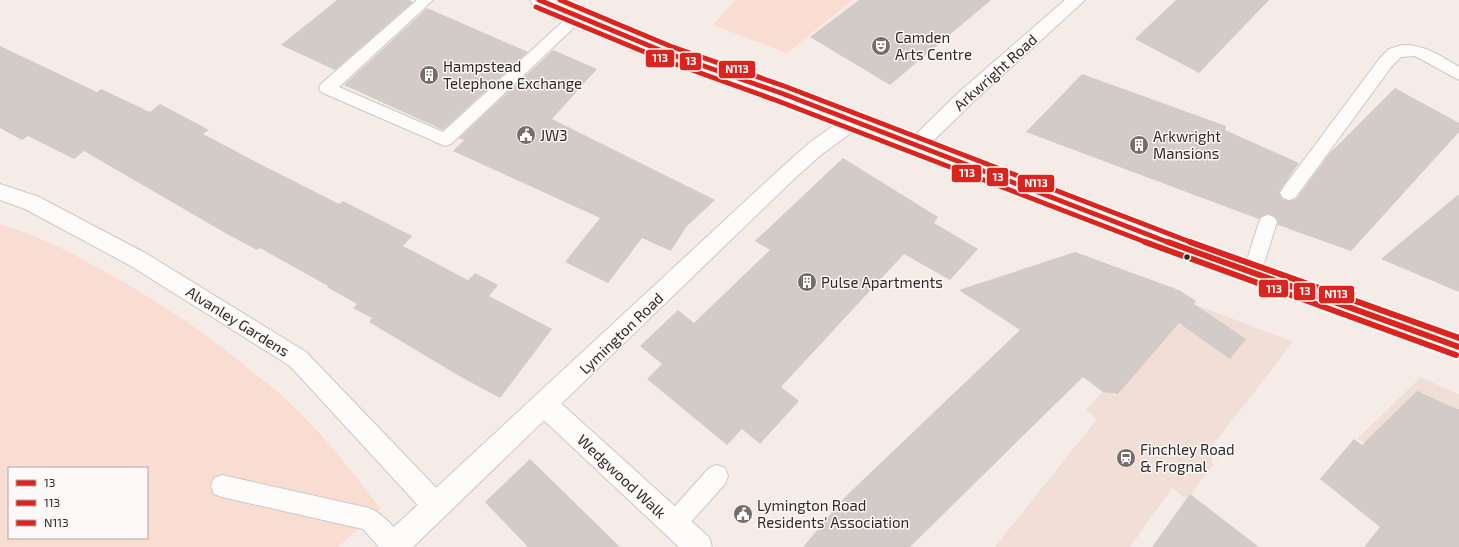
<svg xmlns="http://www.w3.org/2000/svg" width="1459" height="547" font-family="'Exo 2',sans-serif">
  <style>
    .built { fill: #f1ded6 }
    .green { fill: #faddd2; fill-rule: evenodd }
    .building { fill: #d2cbc7 }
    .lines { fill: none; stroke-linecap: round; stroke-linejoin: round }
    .lane-casing { stroke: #cec7c4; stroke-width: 2 }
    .street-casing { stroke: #cec7c4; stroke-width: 2 }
    .secondary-casing { stroke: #cec7c4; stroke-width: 2 }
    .highway-casing { stroke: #cec7c4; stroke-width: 2 }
    .lane { fill: #fefcfb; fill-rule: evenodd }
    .street { fill: #fefcfb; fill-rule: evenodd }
    .secondary { fill: #fefcfb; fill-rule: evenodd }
    .highway { fill: #fefcfb; fill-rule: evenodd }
    .bus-1-far1-casing { stroke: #fdf9f8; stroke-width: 8 }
    .bus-1-casing { stroke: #fdf9f8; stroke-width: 10 }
    .bus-2-far1-casing { stroke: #fdf9f8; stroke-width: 8 }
    .bus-2-casing { stroke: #fdf9f8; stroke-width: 10 }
    .bus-3-far1-casing { stroke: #fdf9f8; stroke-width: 8 }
    .bus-3-casing { stroke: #fdf9f8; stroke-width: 10 }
    .bus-1-far1 { stroke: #dc241f; stroke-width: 5 }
    .bus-1 { stroke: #dc241f; stroke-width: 6 }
    .bus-2-far1 { stroke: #dc241f; stroke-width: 5 }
    .bus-2 { stroke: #dc241f; stroke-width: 6 }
    .bus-3-far1 { stroke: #dc241f; stroke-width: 5 }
    .bus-3 { stroke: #dc241f; stroke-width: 6 }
    .bus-dot { fill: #302926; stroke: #fdf9f8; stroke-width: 1.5 }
    .labels { text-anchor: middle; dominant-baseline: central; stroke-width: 3; stroke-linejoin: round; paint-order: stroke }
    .poi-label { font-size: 15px; fill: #302926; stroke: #fdf9f8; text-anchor: start }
    .street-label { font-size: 15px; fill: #302926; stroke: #fdf9f8 }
    .line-badge { stroke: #fdf9f8; stroke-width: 1.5 }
    .badge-label { font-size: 11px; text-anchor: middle; font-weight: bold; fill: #fff }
  </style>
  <rect width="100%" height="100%" fill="#f5ebe7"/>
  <g class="built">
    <path d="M 1194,304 L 1293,342 L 1210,449 L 1213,465 L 1191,494 L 1187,499 L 1172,488 L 1130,547 L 995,547 L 1097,419 L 1086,410 L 1105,389 L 1115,396 Z"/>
    <path d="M 1421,377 L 1459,395 L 1459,483 L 1357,439 Z"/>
  </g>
  <g class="green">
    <path d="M 735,0 L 853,0 L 787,53 L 713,25 Z"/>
    <path d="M 0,224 C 42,237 80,257 118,279 C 165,306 209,335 250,370 C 265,382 281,393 294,407 C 326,438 354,473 380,509 L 338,547 L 0,547 ZM 9,468 L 147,468 L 147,538 L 9,538 Z"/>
  </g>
  <g class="building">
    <path d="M 337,0 L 409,0 L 413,2 L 335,70 L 281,45 Z"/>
    <path d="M 859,0 L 991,0 L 890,85 L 810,37 Z"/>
    <path d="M 1176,0 L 1269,0 L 1199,73 L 1135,39 Z"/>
    <path d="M 427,8 L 528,52 L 443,130 L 344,85 Z"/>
    <path d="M 0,46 L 97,92 L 101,89 L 150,112 L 160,104 L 209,130 L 203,134 L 256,162 L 339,204 L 343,201 L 412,236 L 403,246 L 468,280 L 475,273 L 498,285 L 489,296 L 552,329 L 500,398 L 461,377 L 369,322 L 372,318 L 353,308 L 357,304 L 327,287 L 328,286 L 260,248 L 257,250 L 227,234 L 84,151 L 74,159 L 28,136 L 22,140 L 0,128 Z"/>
    <path d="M 553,50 L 597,69 L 552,119 L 715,200 L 686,227 L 671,251 L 642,238 L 608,283 L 565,262 L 600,218 L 453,151 L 464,140 L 459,138 Z"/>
    <path d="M 1082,74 L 1226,126 L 1225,130 L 1299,163 L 1279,192 L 1282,199 L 1289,201 L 1296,199 L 1329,154 L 1395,88 L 1459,123 L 1459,132 L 1351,251 L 1278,225 L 1278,221 L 1274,216 L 1268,214 L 1262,216 L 1259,219 L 1248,215 L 1026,132 Z"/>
    <path d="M 843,158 L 938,217 L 934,223 L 978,249 L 950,280 L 904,254 L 781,387 L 799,401 L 760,444 L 742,429 L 727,445 L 647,379 L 662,364 L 640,346 L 678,310 L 694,323 L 770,250 L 755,241 Z"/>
    <path d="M 1459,194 L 1459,292 L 1381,259 Z"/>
    <path d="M 1075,252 L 1179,290 L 1196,301 L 1194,304 L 1246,339 L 1230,359 L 1179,323 L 1118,394 L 1103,392 L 1083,377 L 910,547 L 803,547 L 844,498 L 1020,330 L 959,290 Z"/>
    <path d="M 1417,391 L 1459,410 L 1459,547 L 1364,547 L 1380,527 L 1320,479 L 1354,439 L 1362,445 Z"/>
    <path d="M 530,459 L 620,547 L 528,547 L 485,502 Z"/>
    <path d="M 1190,494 L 1259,547 L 1152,547 Z"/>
  </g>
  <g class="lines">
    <defs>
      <g id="lane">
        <path d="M 417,0 L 433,0 L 339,87 L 443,132 L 572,13 L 577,12 L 582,13 L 585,17 L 451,144 L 445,146 L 321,92 L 319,88 L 321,84 Z"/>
        <path d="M 1402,45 C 1424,44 1441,56 1459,67 L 1459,80 L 1415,56 L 1401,57 L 1392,66 L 1295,198 L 1289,200 L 1283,198 L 1280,193 L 1283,188 L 1380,58 L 1389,49 Z"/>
        <path d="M 1268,215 L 1274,217 L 1277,222 L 1261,273 L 1259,279 L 1252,281 L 1245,279 L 1243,273 L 1259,222 L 1262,217 Z"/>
        <path d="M 717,465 L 725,468 L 728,476 L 725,484 L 682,532 L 674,535 L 666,532 L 663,524 L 666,516 L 709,468 Z"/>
        <path d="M 222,475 L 369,508 C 384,514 400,532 406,547 L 379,547 L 363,529 L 222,497 L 214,494 L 211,486 L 214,478 Z"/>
      </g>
      <g id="street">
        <path d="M 0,184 L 39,197 L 147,254 L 306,352 L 445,497 L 449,506 L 445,515 L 436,519 L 427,515 L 290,366 L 131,266 L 25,209 L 0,200 Z"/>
        <path d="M 545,394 L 554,397 L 709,537 L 712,547 L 679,547 L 536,413 L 533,405 L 536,397 Z"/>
      </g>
      <g id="secondary">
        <path d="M 1065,0 L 1085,0 L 972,103 L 924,150 L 917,152 L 910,150 L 907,145 L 910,140 L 958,93 Z"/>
        <path d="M 852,115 L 859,117 L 862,122 L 859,127 L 822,154 L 795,178 L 413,547 L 380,547 L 383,537 L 781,168 L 808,144 L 845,117 Z"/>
      </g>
      <path id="highway" d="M 530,0 L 555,0 L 673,49 L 788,88 L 1153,228 L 1459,337 L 1459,357 L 1137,240 L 774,98 L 661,57 L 533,4 Z"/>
    </defs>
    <use href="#lane" class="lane-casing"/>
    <use href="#street" class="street-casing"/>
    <use href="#secondary" class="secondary-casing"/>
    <use href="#highway" class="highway-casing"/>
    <use href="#lane" class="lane"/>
    <use href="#street" class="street"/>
    <use href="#secondary" class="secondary"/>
    <use href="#highway" class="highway"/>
    <defs>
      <path id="bus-1-far1" d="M 539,0 L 667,53 L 781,93 L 1170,243"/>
      <path id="bus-1" d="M 1168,242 L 1459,347"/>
      <path id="bus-2-far1" d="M 536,7 L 664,60 L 778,101 L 1148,243"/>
      <path id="bus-2" d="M 1145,242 L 1456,355"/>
      <path id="bus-3-far1" d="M 560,0 L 670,46 L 784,86 L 1193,243"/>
      <path id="bus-3" d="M 1190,242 L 1459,338"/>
    </defs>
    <use href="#bus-1-far1" class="bus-1-far1-casing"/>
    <use href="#bus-1" class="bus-1-casing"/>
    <use href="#bus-2-far1" class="bus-2-far1-casing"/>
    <use href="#bus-2" class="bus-2-casing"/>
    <use href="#bus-3-far1" class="bus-3-far1-casing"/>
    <use href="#bus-3" class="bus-3-casing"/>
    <use href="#bus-1-far1" class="bus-1-far1"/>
    <use href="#bus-1" class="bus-1"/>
    <use href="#bus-2-far1" class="bus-2-far1"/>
    <use href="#bus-2" class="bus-2"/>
    <use href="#bus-3-far1" class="bus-3-far1"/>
    <use href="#bus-3" class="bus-3"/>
  </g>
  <defs>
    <symbol id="theatre-disc" viewBox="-11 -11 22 22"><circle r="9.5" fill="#756d6a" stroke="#fdf9f8"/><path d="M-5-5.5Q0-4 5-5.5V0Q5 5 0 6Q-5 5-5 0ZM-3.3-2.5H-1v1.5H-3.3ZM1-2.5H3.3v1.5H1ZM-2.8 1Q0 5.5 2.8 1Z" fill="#fff"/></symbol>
    <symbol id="building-disc" viewBox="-11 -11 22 22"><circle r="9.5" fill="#756d6a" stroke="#fdf9f8"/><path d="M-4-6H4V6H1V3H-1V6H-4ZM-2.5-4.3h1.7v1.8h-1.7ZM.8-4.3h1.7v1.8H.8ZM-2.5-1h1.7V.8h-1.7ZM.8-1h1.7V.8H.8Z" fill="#fff"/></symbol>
    <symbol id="civic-disc" viewBox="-11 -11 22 22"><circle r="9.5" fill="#756d6a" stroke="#fdf9f8"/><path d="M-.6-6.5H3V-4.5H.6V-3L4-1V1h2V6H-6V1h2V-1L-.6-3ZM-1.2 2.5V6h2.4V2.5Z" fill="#fff"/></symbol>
    <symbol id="station-disc" viewBox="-11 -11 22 22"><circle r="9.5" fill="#756d6a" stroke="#fdf9f8"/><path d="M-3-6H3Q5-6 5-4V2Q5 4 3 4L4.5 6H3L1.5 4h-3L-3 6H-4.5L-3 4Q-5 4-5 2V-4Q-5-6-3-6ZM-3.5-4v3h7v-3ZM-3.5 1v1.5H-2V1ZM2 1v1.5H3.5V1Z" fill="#fff"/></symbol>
  </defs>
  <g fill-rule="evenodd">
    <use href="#theatre-disc" x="870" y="35" width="22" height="22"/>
    <use href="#building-disc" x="418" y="64" width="22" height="22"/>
    <use href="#civic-disc" x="515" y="124" width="22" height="22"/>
    <use href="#building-disc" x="1128" y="134" width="22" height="22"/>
    <use href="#building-disc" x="796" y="271" width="22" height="22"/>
    <use href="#station-disc" x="1115" y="447" width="22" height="22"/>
    <use href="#civic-disc" x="732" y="503" width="22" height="22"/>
  </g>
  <circle class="bus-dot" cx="1187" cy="257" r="3.5"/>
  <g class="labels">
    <g class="poi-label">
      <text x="895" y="37">Camden<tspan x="895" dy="17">Arts Centre</tspan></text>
      <text x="443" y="66">Hampstead<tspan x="443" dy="17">Telephone Exchange</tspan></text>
      <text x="540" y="135">JW3</text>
      <text x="1153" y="136">Arkwright<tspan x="1153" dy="17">Mansions</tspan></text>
      <text x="821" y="282">Pulse Apartments</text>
      <text x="1140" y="449">Finchley Road<tspan x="1140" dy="17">&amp; Frognal</tspan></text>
      <text x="757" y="505">Lymington Road<tspan x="757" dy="17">Residents' Association</tspan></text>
    </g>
    <g class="street-label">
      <text transform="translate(995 72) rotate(-42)">Arkwright Road</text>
      <text transform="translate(238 321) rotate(32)">Alvanley Gardens</text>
      <text transform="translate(621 333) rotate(-44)">Lymington Road</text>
      <text transform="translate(622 476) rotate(43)">Wedgwood Walk</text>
    </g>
  </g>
  <g class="line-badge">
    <rect x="645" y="49" width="30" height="19" rx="4" fill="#dc241f"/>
    <rect x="679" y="52" width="23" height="19" rx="4" fill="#dc241f"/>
    <rect x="718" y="60" width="38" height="19" rx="4" fill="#dc241f"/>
    <rect x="951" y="164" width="31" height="19" rx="4" fill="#dc241f"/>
    <rect x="986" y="167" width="23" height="20" rx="4" fill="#dc241f"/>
    <rect x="1017" y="174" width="38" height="19" rx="4" fill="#dc241f"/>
    <rect x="1258" y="279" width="31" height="19" rx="4" fill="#dc241f"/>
    <rect x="1293" y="282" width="23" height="19" rx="4" fill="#dc241f"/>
    <rect x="1318" y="285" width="37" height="19" rx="4" fill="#dc241f"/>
  </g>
  <g class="badge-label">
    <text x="660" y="62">113</text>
    <text x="691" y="65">13</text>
    <text x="737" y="73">N113</text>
    <text x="967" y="177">113</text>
    <text x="998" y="181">13</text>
    <text x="1036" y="187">N113</text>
    <text x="1274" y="293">113</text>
    <text x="1305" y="295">13</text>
    <text x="1336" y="298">N113</text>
  </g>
  <rect x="8" y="467" width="140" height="72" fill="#fdf9f8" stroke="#aba6a4"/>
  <rect x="16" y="480" width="20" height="6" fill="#dc241f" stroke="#aba6a4"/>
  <text x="44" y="487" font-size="12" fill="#302926">13</text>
  <rect x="16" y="500" width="20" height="6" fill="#dc241f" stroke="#aba6a4"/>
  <text x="44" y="507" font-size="12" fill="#302926">113</text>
  <rect x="16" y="520" width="20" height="6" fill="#dc241f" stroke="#aba6a4"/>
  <text x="44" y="527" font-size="12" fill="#302926">N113</text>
</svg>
